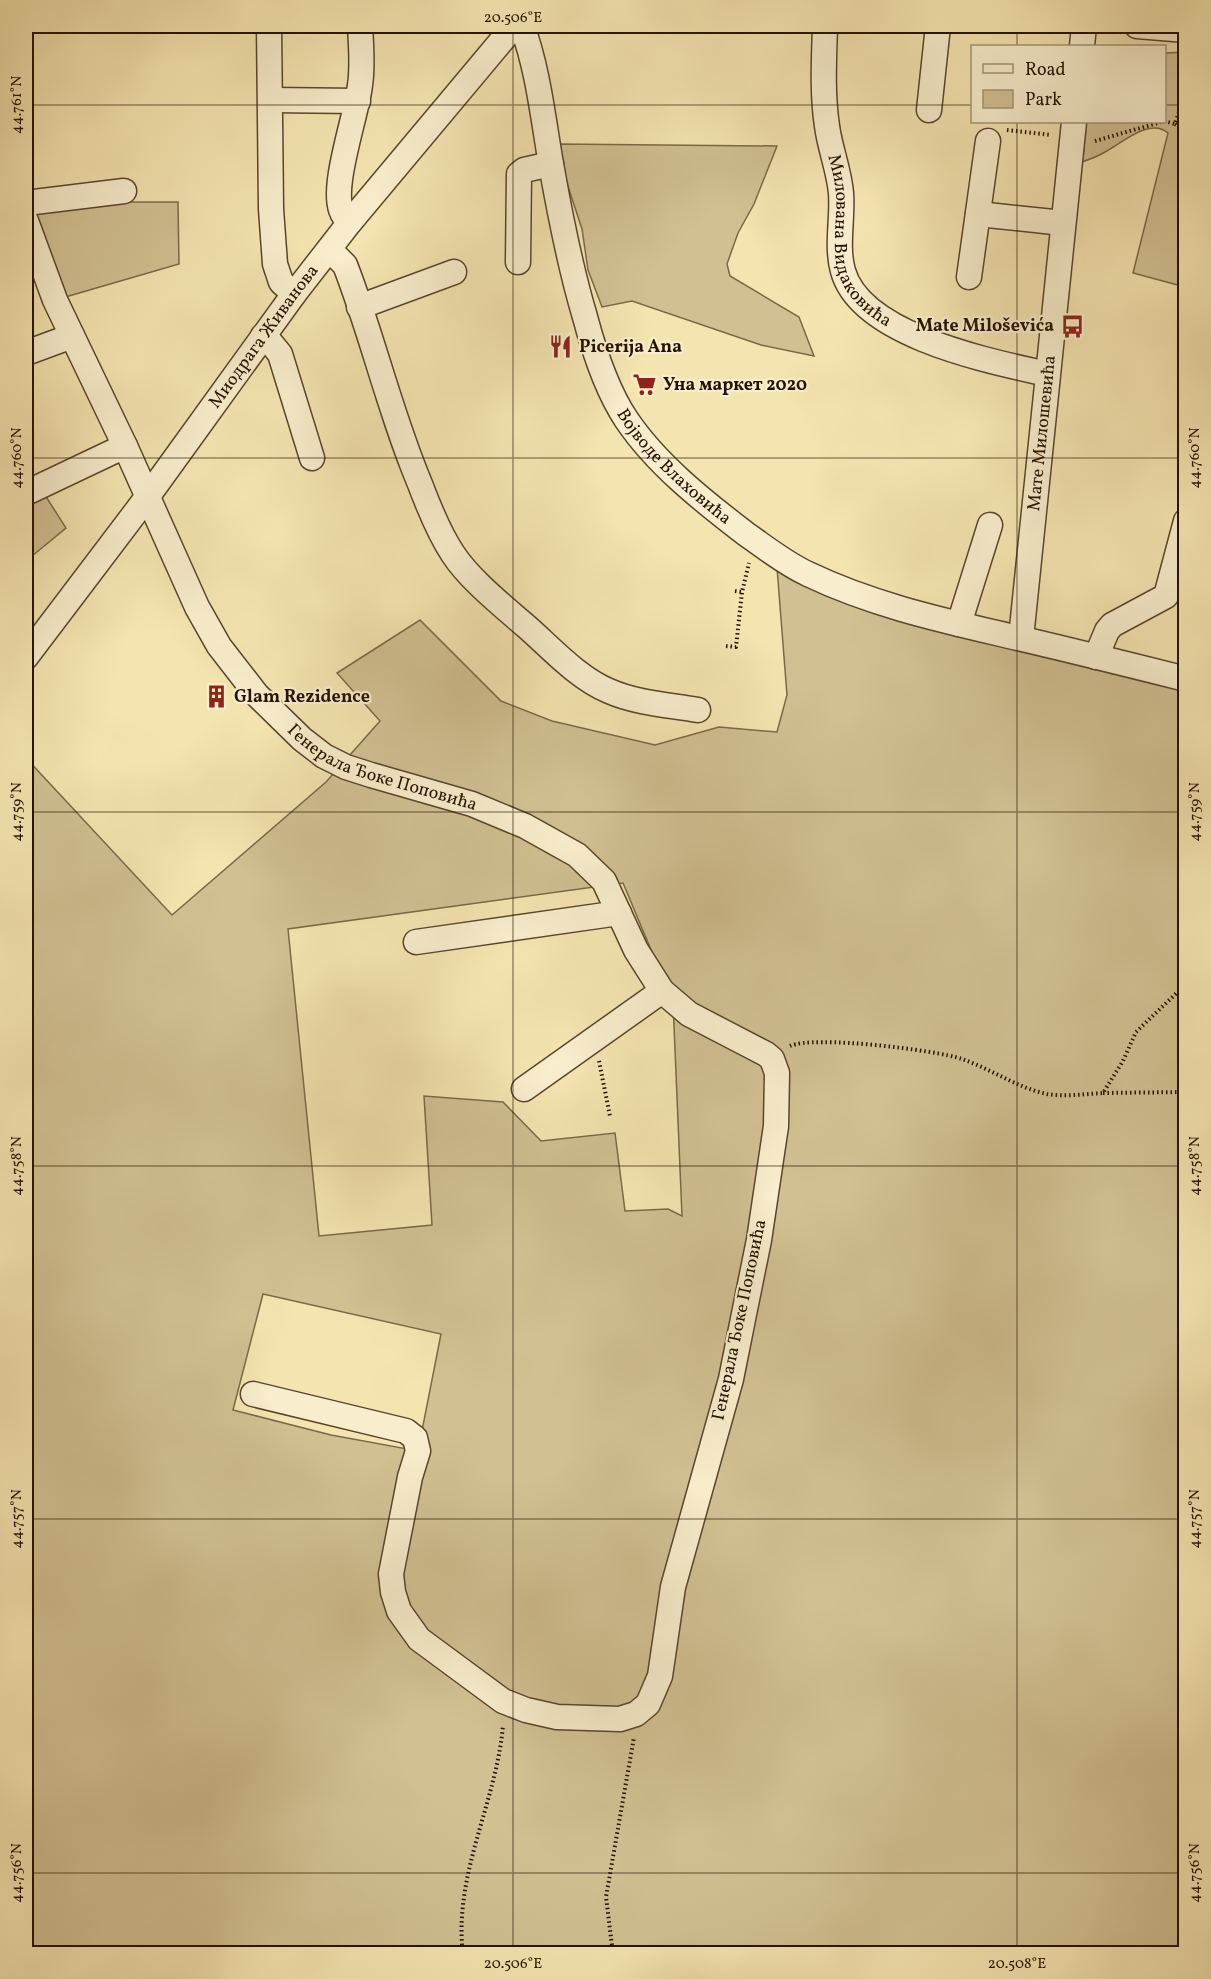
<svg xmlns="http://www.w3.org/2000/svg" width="1211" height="1979" font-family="Vollkorn,serif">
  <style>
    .green { fill: #d1c092; stroke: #7a6949; stroke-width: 1.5; fill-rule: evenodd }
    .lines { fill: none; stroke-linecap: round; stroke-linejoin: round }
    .minor-casing { stroke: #58462c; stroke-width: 27 }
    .path { stroke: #241200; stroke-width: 4; stroke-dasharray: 1.5 3; stroke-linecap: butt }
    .minor { stroke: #f8edcc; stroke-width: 24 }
    .ticks { fill: none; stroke: #241200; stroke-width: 1.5; stroke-opacity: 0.45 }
    .labels { text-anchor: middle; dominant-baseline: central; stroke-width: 4.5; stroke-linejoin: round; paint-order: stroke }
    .street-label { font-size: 18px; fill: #241200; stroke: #f8edcc }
    .poi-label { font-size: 18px; font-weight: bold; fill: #241200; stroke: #f8edcc; text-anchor: start }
    .neatline { fill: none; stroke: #241200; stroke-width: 2 }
    .ticks-label { font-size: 15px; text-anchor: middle; fill: #241200 }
  </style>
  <rect width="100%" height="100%" fill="#f4e4b0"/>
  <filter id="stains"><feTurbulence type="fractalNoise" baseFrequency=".00333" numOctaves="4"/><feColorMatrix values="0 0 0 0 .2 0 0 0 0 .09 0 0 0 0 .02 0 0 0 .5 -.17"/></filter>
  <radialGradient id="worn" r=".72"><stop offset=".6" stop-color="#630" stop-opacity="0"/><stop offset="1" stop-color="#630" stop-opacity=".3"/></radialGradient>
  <g class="green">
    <path d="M 1185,52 L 1185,287 L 1133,273 L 1168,133 C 1150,117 1122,143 1105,152 C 1097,157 1088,160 1079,163 L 1083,122 L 1164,122 L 1165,53 Z"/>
    <path d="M 559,144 L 777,146 L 754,204 L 738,233 L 727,264 L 730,276 L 799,317 L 814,356 L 761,345 L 632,301 L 602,307 L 588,270 L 582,229 L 562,168 Z"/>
    <path d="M 129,202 L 178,202 L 179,264 L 55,300 L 26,203 Z"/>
    <path d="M 43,492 L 66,528 L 26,561 L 26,502 Z"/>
    <path d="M 776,555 L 804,573 L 1185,679 L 1185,1953 L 613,1952 L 613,1954 L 26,1953 L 26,758 L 172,915 L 326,782 L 380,721 L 337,673 L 420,620 L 501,701 L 552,721 L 655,745 L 719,727 L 777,732 L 787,695 ZM 623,883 L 673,1002 L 682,1216 L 668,1209 L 625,1211 L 615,1133 L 541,1141 L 503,1102 L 424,1096 L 432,1225 L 319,1236 L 288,929 ZM 263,1294 L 441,1334 L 418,1451 L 331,1435 L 233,1410 Z"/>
  </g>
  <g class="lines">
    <defs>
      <g id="minor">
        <path d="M 269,26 L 271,209 L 275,264 L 281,282 L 294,294"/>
        <path id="s1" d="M 522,26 C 538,69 543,118 551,164 C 560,215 570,267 585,317 C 594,351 606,389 626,419 C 656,464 703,501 746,534 C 766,548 786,564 808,574 C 875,606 946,621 1018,638 C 1074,651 1130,665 1186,679"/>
        <path id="s2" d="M 825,26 C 824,59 822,93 827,126 C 830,149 839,170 841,193 C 843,218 836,247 843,271 C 861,336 990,361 1047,374"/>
        <path d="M 1137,26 L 1186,30"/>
        <path d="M 1082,46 L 1084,26"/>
        <path d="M 271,100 L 358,101"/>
        <path d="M 929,110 L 938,26"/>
        <path d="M 26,203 L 124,191"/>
        <path d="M 978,214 L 1063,223"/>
        <path id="s3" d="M 26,221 L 55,300 L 125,446 L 197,607 L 219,646 L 257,695 L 302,739 L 324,756 L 346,767 L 371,775 L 472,804 L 525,826 L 577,855 L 604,881 L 636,950 L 662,991 L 689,1014 L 766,1054 L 772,1059 L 777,1073 L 776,1126 L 759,1240 L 744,1314 L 731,1379 L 673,1587 L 660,1676 L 648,1704 L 636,1714 L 620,1719 L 557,1717 L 526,1710 L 503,1701 L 419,1639 L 399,1611 L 393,1592 L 391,1574 L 410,1477 L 418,1451 L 415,1438 L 406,1431 L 253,1394"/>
        <path d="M 350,222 C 347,219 343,216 342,212 C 330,188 357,114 360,85 C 363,66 361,45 360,26"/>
        <path d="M 330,250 L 345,265 C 373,337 390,413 420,484 C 429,508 439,533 453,554 C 469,579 504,607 527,627 C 552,649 578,678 609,691 C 636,703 669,705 698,710"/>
        <path d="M 518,262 L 519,174 L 524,170 L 551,164"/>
        <path d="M 969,277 L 988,141"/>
        <path d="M 359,307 L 454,272"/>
        <path d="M 263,336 L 271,343 L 280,354 L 312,458"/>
        <path d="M 26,353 L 72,336"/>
        <path d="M 26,493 L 125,446"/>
        <path d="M 959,624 L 990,525"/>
        <path id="s4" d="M 1021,638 L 1074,122"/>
        <path id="s5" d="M 26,657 L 148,496 L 294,294 L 350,222 L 514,26"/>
        <path d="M 1096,657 L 1107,631 L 1112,625 L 1166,596 L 1186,521"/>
        <path d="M 416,942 L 619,913"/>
        <path d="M 524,1089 L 662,991"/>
      </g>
    </defs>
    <use href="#minor" class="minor-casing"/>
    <g class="path">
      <path d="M 1164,121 L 1175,124 L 1186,90"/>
      <path d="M 1175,124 L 1186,131"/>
      <path d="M 1007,130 L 1051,135"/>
      <path d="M 1095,141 L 1161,122"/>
      <path d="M 735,591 L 742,592"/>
      <path d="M 726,646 L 736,647 L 742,592 L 749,563"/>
      <path d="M 790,1046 C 813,1035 936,1050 962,1059 C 991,1069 1018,1088 1047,1094 C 1065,1097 1084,1094 1103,1093 L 1123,1061 L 1136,1032 L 1186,984"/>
      <path d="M 599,1061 L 610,1116"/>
      <path d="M 1103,1093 L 1186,1092"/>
      <path d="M 463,1954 C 453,1875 497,1801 503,1725"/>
      <path d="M 613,1954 L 606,1897 L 634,1737"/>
    </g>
    <use href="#minor" class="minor"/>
  </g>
  <path class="ticks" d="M 513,26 L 513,1954M 1017,26 L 1017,46M 26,105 L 972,105M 1164,105 L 1186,105M 1017,122 L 1017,1954M 26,458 L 1186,458M 26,812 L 1186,812M 26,1166 L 1186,1166M 26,1519 L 1186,1519M 26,1873 L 1186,1873"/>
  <defs>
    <symbol id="bus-bare" viewBox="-9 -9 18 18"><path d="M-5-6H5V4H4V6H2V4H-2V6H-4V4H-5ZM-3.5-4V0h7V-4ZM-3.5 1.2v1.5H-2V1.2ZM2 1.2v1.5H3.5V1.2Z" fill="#8f2418" stroke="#f8edcc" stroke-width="2.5" paint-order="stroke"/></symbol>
    <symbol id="restaurant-bare" viewBox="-9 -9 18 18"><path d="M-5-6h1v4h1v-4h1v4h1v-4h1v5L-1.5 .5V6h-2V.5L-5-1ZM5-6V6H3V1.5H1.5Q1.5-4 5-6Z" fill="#8f2418" stroke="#f8edcc" stroke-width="2.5" paint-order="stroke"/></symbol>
    <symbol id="supermarket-bare" viewBox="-9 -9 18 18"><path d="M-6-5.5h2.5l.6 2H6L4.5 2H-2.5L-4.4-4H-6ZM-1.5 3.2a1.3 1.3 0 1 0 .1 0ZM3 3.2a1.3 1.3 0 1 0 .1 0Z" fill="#8f2418" stroke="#f8edcc" stroke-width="2.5" paint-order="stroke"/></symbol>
    <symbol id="building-bare" viewBox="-9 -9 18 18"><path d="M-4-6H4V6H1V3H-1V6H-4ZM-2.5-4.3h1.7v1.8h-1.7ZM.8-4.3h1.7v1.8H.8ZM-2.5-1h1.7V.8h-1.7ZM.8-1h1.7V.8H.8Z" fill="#8f2418" stroke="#f8edcc" stroke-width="2.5" paint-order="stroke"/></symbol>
  </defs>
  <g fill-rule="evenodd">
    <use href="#bus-bare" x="1056" y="310" width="33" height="33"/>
    <use href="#restaurant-bare" x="544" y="330" width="33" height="33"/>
    <use href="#supermarket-bare" x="628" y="368" width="33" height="33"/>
    <use href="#building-bare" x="200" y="680" width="33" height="33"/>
  </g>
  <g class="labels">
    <g class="street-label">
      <text stroke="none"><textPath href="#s2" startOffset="224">Милована Видаковића</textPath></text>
      <text stroke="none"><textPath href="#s5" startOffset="399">Миодрага Живанова</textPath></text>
      <text stroke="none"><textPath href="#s4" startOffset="206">Мате Милошевића</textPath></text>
      <text stroke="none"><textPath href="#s1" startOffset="476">Војводе Влаховића</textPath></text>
      <text stroke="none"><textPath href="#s3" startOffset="678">Генерала Ђоке Поповића</textPath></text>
      <text transform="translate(740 1320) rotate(-78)">Генерала Ђоке Поповића</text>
    </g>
    <g class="poi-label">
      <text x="1054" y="326" text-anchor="end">Mate Miloševića</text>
      <text x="579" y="347">Picerija Ana</text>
      <text x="663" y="385">Уна маркет 2020</text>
      <text x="234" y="697">Glam Rezidence</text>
    </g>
  </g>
  <rect width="1211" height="1979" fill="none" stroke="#f4e4b0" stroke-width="66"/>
  <rect x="971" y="45" width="195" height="78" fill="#f8edcc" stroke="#a3957a" stroke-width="1.5"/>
  <rect x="983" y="64" width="30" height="9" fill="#f8edcc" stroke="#a3957a" stroke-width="1.5"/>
  <text x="1025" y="75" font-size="18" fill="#241200">Road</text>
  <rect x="983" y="90" width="30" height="18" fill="#d1c092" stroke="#a3957a" stroke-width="1.5"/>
  <text x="1025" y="105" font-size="18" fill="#241200">Park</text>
  <rect x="33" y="33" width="1145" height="1913" class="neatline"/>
  <g class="ticks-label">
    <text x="513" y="22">20.506°E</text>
    <text transform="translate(16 105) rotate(-90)" y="5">44.761°N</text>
    <text transform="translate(16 458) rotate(-90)" y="5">44.760°N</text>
    <text transform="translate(1194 458) rotate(-90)" y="5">44.760°N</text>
    <text transform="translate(16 812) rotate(-90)" y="5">44.759°N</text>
    <text transform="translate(1194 812) rotate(-90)" y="5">44.759°N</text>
    <text transform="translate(16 1166) rotate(-90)" y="5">44.758°N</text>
    <text transform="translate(1194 1166) rotate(-90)" y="5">44.758°N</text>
    <text transform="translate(16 1519) rotate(-90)" y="5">44.757°N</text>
    <text transform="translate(1194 1519) rotate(-90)" y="5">44.757°N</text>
    <text transform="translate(16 1873) rotate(-90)" y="5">44.756°N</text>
    <text transform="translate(1194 1873) rotate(-90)" y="5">44.756°N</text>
    <text x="513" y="1968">20.506°E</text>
    <text x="1017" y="1968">20.508°E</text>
  </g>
  <rect width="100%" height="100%" filter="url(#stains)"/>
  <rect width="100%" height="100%" fill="url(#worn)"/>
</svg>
